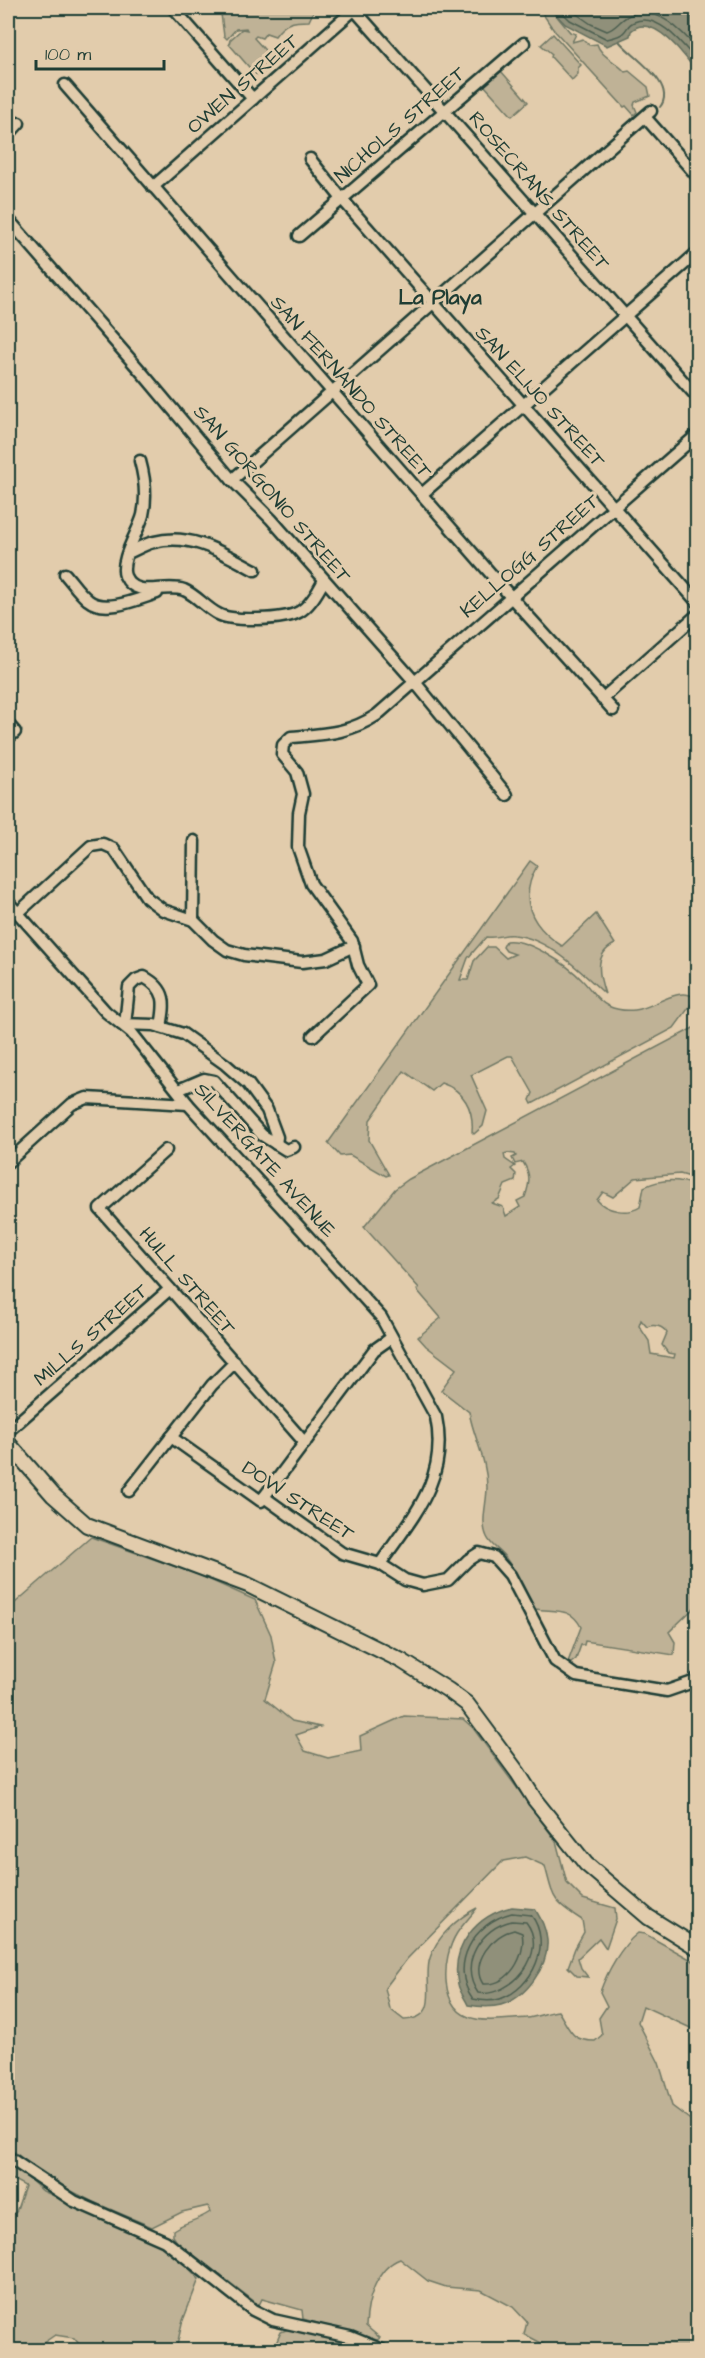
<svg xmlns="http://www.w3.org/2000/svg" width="705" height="2358" font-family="'Architects Daughter',sans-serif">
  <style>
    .green { fill: #bfb296; stroke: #6f7865; stroke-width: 1.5; fill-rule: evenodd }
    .water { fill: #90907a; stroke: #636f5e; stroke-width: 1.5 }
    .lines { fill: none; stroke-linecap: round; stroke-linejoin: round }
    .shore { stroke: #4c5e50; stroke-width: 1.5 }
    .stream { stroke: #636f5e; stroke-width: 2 }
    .minor-casing { stroke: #1f3d34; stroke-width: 15 }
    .major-casing { stroke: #1f3d34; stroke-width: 18 }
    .minor { stroke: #e2ccac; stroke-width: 10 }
    .major { stroke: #e2ccac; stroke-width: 14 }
    .labels { text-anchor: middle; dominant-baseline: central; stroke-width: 6; stroke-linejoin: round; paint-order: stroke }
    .street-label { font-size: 20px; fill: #1f3d34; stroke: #e2ccac }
    .neighbourhood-label { font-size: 21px; font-weight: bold; fill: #1f3d34; stroke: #e2ccac }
  </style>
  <rect width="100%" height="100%" fill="#e2ccac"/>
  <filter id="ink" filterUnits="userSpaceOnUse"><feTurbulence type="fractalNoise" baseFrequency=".0167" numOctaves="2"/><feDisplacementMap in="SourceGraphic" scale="12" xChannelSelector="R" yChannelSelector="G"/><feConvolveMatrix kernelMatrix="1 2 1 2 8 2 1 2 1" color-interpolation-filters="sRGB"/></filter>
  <g filter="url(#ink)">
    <g class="green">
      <path d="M 237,8 L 315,8 L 309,21 C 293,21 285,22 275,36 L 266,33 L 262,38 L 256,36 L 254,38 L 272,58 L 272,64 L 261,75 L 255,74 L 229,44 L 230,40 L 242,29 L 247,30 L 246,28 L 236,29 L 227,39 L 224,36 L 221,14 L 236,15 Z"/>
      <path d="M 539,8 L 550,8 L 570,32 L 576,34 L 572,42 L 583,39 L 589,45 L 597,44 C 600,56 617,62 625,72 L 629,71 L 648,87 L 650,96 L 635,102 L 634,105 L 637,112 L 634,115 L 626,106 L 624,107 L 553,29 Z"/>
      <path d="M 553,34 L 581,65 L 578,68 L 578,74 L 572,80 L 551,57 L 552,54 L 541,45 Z"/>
      <path d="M 501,71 L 528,102 L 512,116 L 484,85 Z"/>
      <path d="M 530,861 L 537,866 C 518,900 531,926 562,946 L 596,914 L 615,944 C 593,954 599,976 605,994 C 582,972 548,938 514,935 C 504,933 499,939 486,937 L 468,958 L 460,980 L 468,980 L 474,961 L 487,947 L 494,947 L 506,958 L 515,954 L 506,951 L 503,947 L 506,941 C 527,938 568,965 582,980 C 591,989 597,1001 608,1006 C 617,1010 626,1011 635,1010 C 655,1008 677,985 696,998 L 674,1028 L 532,1104 L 530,1100 L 533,1093 L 512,1056 L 508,1056 L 471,1075 L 487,1111 L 483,1126 L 474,1134 L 472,1132 C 474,1109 464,1090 441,1083 L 432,1091 L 404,1071 L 370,1120 L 369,1140 L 389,1175 L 386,1176 L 350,1155 L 340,1156 L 328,1143 Z"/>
      <path d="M 697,1026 L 697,1033 L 694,1040 L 698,1052 L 697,1179 L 680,1174 L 635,1178 L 613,1197 L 603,1192 L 597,1200 C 606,1211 628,1215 640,1207 L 644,1187 C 662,1178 680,1179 697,1186 L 698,1604 L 669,1632 L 675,1642 L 674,1655 L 585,1641 L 584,1645 L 581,1645 L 576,1659 L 571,1663 L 568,1662 L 581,1627 C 571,1607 556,1612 535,1609 C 525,1592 517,1573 505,1557 C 500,1550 491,1546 487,1537 C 480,1522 487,1504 487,1487 C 487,1459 474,1439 469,1412 L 441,1390 L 456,1369 L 426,1346 L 418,1337 L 441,1318 L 417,1290 L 419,1288 L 364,1227 L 395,1189 L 409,1179 ZM 507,1153 L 515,1154 L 516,1156 L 512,1158 L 515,1164 L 523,1162 C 531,1175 530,1183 525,1197 L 517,1201 L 520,1207 L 506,1216 L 503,1207 L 492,1203 L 499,1199 L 505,1185 L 515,1181 L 516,1174 L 511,1169 L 515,1166 L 505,1159 L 504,1154 ZM 641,1320 L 647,1327 C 654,1324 663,1326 667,1333 L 662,1345 L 668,1353 L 675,1354 L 674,1358 L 651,1354 L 649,1341 L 639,1326 Z"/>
      <path d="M 91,1537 L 199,1575 L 255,1600 L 271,1635 L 276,1663 L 265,1699 L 292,1721 L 320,1727 L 296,1735 L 305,1751 L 328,1758 L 361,1751 L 360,1736 L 404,1716 L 463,1719 L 473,1728 L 556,1841 L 567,1883 L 583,1899 L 615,1908 L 616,1919 L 606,1948 L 599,1938 L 578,1958 L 581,1968 L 588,1977 L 577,1976 L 568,1967 L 575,1948 L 584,1932 L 582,1920 C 552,1901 554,1900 545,1866 L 525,1857 L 503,1861 L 407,1959 L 385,1988 L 390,2009 L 404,2020 C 443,2018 422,1982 430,1958 C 436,1937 459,1917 477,1908 C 471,1916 463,1924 457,1933 C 441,1958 438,2013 476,2019 C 488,2022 514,2019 527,2018 C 537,2017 547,2012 558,2011 C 570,2029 570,2041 595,2041 L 602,2035 L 599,2018 L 607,2006 L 600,1992 C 607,1972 621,1946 638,1933 L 645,1934 L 697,1963 L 697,2031 L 643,2006 L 638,2022 L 659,2063 L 672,2106 L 697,2125 L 697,2350 L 546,2350 L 545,2345 L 524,2334 L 527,2322 L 513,2307 L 481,2290 L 446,2287 L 428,2281 L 400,2259 C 376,2268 367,2301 366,2326 L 380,2338 L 377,2340 L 303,2319 L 302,2310 L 262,2299 L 259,2305 L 177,2242 L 173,2236 L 173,2230 C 185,2222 197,2221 210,2212 L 208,2206 L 182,2212 L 152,2227 L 93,2202 L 50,2180 L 8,2147 L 8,1609 Z"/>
      <path d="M 9,2166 L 21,2172 L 43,2191 L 155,2240 L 179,2258 L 199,2279 L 182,2323 L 176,2350 L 84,2350 L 74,2338 L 55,2335 L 33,2350 L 8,2350 L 8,2217 L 16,2212 L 25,2186 L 10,2178 L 8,2180 L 8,2168 Z"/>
      <path d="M 291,2328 L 354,2343 L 371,2350 L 273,2350 L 281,2332 Z"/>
    </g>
    <g class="water">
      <path d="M 550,8 L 697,8 L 697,75 C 689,58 652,11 631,31 L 630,36 L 607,46 L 565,24 Z"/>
      <path d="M 512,1907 L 535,1909 C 541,1919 546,1928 547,1940 C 549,1966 526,1998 501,2005 C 490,2008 479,2007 468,2005 C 465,1998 459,1991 458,1984 C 450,1946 477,1915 512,1907 Z"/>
    </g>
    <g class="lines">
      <g class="shore">
        <path d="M 558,8 L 570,20 L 607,39 C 612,38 621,36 624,32 C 628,28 628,24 634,22 C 658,11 684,46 698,62"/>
        <path d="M 568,8 L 591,24 L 607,31 C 617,28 620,19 630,15 C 657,4 683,32 698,50"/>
        <path d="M 512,1913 L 531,1915 C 553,1943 533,1988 500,1999 C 491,2002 482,2001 473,1999 C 448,1965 474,1922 512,1913 Z"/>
        <path d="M 512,1921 L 526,1922 C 550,1953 511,1998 478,1993 C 457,1964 482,1927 512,1921 Z"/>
        <path d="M 514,1930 L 522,1933 C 527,1956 509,1986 483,1984 C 469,1963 493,1934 514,1930 Z"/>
      </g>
      <path class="stream" d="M 619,41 C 632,57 678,84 660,107"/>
      <defs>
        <g id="minor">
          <path d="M 173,8 L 253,99"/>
          <path d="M 353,8 L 698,398"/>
          <path d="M 65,85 L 511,597 L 613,710"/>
          <path d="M 645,117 L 698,177"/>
          <path d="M 8,135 L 19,123"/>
          <path d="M 310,159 L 342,199 L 698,603"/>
          <path d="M 153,187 L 356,8"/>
          <path d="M 8,219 L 144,375 L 232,480 L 271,519 L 414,681 L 507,795"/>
          <path d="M 299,236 L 524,43"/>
          <path d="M 140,461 C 145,479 147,496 143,515 C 139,531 119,560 125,576 C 136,600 164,583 184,590 C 196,595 206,608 218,614 C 232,622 285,620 299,612 C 310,606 318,592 324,580"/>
          <path d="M 232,480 L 651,111"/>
          <path d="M 422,494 L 698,252"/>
          <path d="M 128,553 C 137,549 145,544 154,542 C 192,532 224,554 255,570"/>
          <path d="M 65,574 C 72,582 79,593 88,600 C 105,614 138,599 157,593"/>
          <path d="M 602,699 L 698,614"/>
          <path d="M 8,724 L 15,732 L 8,738"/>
          <path d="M 8,902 L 106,1012 L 131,1032 L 188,1104 L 381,1317 L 436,1417 C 449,1479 413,1516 380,1564"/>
          <path d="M 18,913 L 91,846 L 103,844 L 114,849 L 147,898 L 163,910 L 193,920 L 213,940 L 227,950 L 244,955 L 302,962 L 326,959 L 354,946"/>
          <path d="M 193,920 L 194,841"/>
          <path d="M 121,1024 L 154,1025 L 183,1034 L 225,1064 L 248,1084 L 267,1110 L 277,1137 L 276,1144"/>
          <path d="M 125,1025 L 129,987 L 136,980 L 144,977 C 168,990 165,1004 161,1027"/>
          <path d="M 313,1036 L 368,985 L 358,965 L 352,941 L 311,884 L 298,847 L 299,813 L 303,794 L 297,772 L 282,754 L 283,745 L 291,737 C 325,734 348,734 377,715 L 698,434"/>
          <path d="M 178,1090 L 204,1079 L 214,1081 L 262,1135 L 286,1150 L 294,1147"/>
          <path d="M 166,1150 L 100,1209 L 305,1443"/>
          <path d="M 8,1162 L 72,1104 L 87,1098 L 188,1104"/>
          <path d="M 8,1431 L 170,1289"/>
          <path d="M 171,1437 L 261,1501 L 264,1497 L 342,1553 L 380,1564 L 405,1580 L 423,1585 L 448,1580 L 468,1560 L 479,1553 L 494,1557 L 510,1575 L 555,1661 L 576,1676 L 667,1691 L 693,1682 L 698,1677"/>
          <path d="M 129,1491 L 212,1385 L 235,1362"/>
          <path d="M 264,1497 L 374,1350 L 391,1338"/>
          <path d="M 8,2157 L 74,2201 L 165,2241 L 253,2310 L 273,2320 L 350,2337 L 382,2350"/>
        </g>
        <path id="major" d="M 8,1443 L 53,1495 L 87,1525 L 248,1585 L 402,1661 L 448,1690 L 467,1704 L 518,1773 L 535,1800 L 586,1864 L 648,1917 L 698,1948"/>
      </defs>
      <use href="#minor" class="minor-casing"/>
      <use href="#major" class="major-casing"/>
      <use href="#minor" class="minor"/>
      <use href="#major" class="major"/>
    </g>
  </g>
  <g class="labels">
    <g class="street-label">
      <text transform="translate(243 84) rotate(-41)">OWEN STREET</text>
      <text transform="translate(400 125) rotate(-41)">NICHOLS STREET</text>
      <text transform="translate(539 191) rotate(49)">ROSECRANS STREET</text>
      <text transform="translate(351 387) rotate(49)">SAN FERNANDO STREET</text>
      <text transform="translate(540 397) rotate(48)">SAN ELIJO STREET</text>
      <text transform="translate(272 494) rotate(49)">SAN GORGONIO STREET</text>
      <text transform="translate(530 556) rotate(-41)">KELLOGG STREET</text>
      <text transform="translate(265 1160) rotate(48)">SILVERGATE AVENUE</text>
      <text transform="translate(187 1281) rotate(49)">HULL STREET</text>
      <text transform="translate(91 1335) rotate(-41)">MILLS STREET</text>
      <text transform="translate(298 1501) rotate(33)">DOW STREET</text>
    </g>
    <g class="neighbourhood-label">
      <text x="440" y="297">La Playa</text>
    </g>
  </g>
  <rect width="705" height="2358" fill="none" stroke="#e2ccac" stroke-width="30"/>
  <rect x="15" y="15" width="675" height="2328" fill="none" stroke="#1f3d34" stroke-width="2" filter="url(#ink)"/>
  <path d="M36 60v9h128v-9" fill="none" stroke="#1f3d34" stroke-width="3"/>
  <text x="45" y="60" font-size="18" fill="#1f3d34" stroke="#e2ccac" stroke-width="4.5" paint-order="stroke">100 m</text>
</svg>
